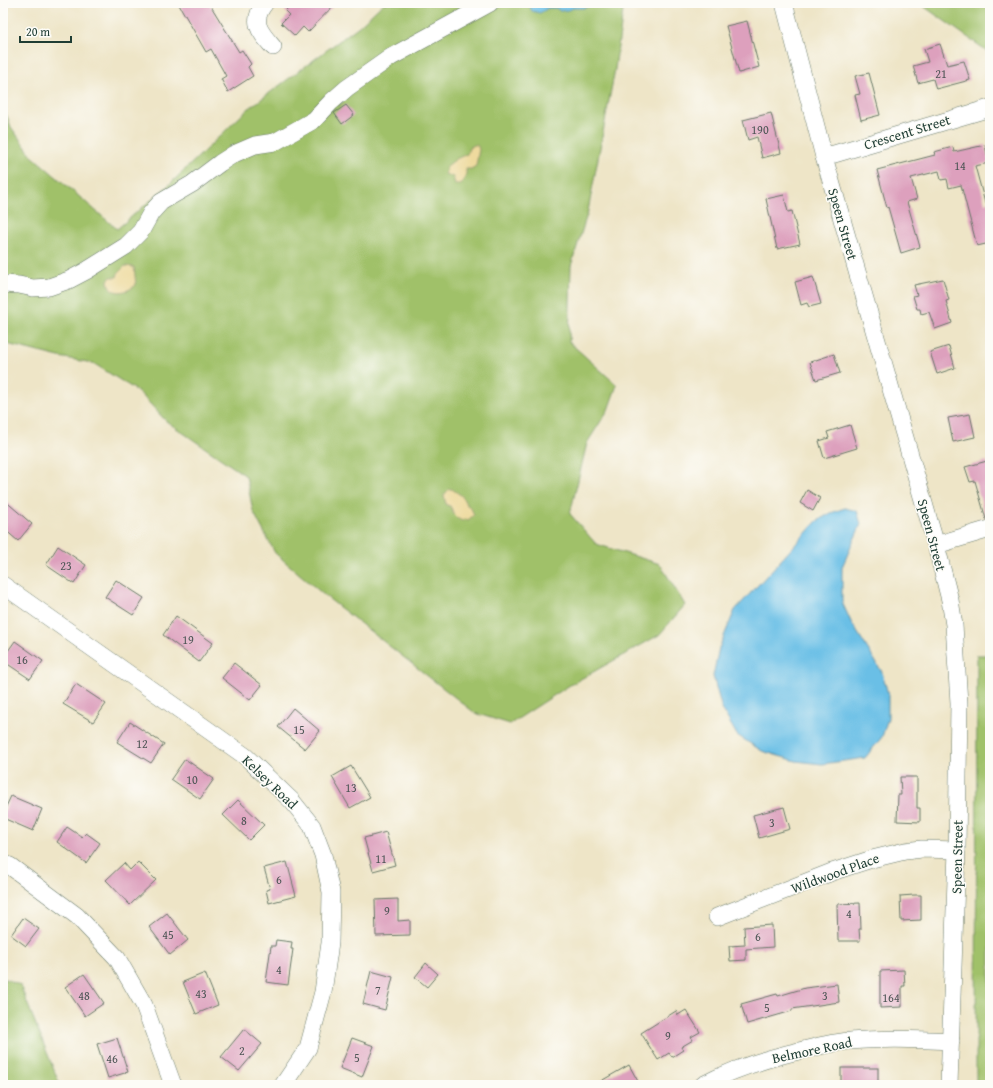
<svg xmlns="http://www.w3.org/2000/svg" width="993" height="1088" font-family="'Gentium Book Plus',serif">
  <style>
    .green { fill: #a0c169; stroke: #607f4e }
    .sand { fill: #eeda9e; stroke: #868c69 }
    .water { fill: #6abfe6; stroke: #447e8d }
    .building { fill: #dda0bd }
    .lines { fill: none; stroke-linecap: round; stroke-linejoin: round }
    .minor-casing { stroke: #677867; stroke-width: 18 }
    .minor { stroke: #fff; stroke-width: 17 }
    .labels { text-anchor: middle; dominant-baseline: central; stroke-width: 3; stroke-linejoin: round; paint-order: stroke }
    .number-label { font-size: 12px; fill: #4e5656 }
    .street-label { font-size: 14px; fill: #1f3d34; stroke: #fdfcf7 }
  </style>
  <rect width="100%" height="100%" fill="#fdfcf7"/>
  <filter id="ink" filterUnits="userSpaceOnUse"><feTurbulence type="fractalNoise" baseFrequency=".025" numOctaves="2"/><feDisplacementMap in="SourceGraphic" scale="8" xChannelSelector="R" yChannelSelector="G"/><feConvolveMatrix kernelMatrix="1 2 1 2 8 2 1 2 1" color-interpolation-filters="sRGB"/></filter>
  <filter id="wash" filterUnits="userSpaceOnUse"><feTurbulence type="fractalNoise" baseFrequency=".012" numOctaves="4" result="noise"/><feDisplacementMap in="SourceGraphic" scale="16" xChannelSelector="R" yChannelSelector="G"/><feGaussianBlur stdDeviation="0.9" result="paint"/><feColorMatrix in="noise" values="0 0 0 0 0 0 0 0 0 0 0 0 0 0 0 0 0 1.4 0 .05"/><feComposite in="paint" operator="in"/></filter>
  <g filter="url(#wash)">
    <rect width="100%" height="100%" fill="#eee5c7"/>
    <g class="green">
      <path d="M 384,3 L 624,3 L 615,69 L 588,211 L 571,266 L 569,342 L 617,385 L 608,410 L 587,443 L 570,514 L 596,544 L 660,564 L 685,605 L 659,635 L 570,685 L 510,724 L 475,713 L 324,595 L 275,553 L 253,511 L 246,476 L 166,421 L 139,392 L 93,363 L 59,357 L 3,343 L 3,105 L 11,127 L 32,156 L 117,229 L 170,184 L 248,109 L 359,26 Z"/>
      <path d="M 919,3 L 990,3 L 990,53 Z"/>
      <path d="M 977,655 L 990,655 L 990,1085 L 976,1085 Z"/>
      <path d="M 3,978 L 20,985 L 60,1085 L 3,1085 Z"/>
    </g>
    <g class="sand">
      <path d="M 474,145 L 477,145 L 479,149 L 476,166 L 471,169 L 466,169 L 466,177 L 461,184 L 455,184 L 453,177 L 445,174 L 447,166 L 456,159 L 467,154 L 469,148 Z"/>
      <path d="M 125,266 L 134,267 L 136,285 C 127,293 109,297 108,280 L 111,277 L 117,277 L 118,273 Z"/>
      <path d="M 449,489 L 452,489 L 462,496 L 466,504 L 471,508 L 474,515 L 468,520 L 466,519 L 462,521 C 451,515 455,514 450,506 L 446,505 L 444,495 Z"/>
    </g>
    <g class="water">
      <path d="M 538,3 L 601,3 L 583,8 L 573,8 L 568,10 L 560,11 L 556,8 L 548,8 L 540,13 L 532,11 L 530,7 Z"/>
      <path d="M 845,508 L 857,511 L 861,524 L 842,567 L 842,602 L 851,622 L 882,672 L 888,694 L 888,718 L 882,737 L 865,758 L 822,764 L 796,761 L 762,751 L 737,735 L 722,709 L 713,676 L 719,648 L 735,610 L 817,521 L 831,513 Z"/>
    </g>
    <g id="blocks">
      <g class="building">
        <path d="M 178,3 L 209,3 L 239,52 L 242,50 L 251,64 L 248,67 L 253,76 L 228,92 L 221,79 L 226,76 L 211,49 L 206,52 Z"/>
        <path d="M 293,3 L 336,3 L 308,32 L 303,27 L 295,36 L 281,23 L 289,15 L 285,11 Z"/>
        <path d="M 747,21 L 759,67 L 739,73 L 726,26 Z"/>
        <path d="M 940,44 L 947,65 L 964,61 L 970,80 L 936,89 L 933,79 L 918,83 L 913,66 L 928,62 L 924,49 Z"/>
        <path d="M 869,73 L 880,115 L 861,120 L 855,95 L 860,94 L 855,76 Z"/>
        <path d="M 346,105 L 354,115 L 342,124 L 334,113 Z"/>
        <path d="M 771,113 L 781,153 L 762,158 L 757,137 L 748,140 L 743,120 Z"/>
        <path d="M 985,145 L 989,163 L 975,166 L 985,203 L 990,201 L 990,243 L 977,246 L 961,185 L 949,188 L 947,179 L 941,180 L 939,171 L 911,178 L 917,199 L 907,202 L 920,247 L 901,253 L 888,207 L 887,208 L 877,170 L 935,155 L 934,152 L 953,147 L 954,152 Z"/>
        <path d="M 784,195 L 788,212 L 792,211 L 800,244 L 777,249 L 766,199 Z"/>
        <path d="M 813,277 L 821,304 L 809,307 L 807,303 L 801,305 L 795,282 Z"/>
        <path d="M 943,279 L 949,300 L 946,301 L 952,323 L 935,329 L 929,312 L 921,314 L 920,309 L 917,309 L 913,296 L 917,295 L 914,285 Z"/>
        <path d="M 949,346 L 955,368 L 937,374 L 930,352 Z"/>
        <path d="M 834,354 L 840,373 L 816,380 L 810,362 Z"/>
        <path d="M 970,414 L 975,437 L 953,442 L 948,418 Z"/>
        <path d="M 850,425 L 857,448 L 824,458 L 819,441 L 829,438 L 827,432 Z"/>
        <path d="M 987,461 L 990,472 L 990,518 L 986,519 L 975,481 L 970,482 L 965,467 Z"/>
        <path d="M 807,490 L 820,498 L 813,511 L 800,503 Z"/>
        <path d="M 3,499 L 32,524 L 18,541 L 3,528 Z"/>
        <path d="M 58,546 L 86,565 L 74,584 L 46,565 Z"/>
        <path d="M 116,580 L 144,598 L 133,615 L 105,597 Z"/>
        <path d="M 176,616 L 213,643 L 199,662 L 163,635 Z"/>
        <path d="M 15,641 L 43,661 L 30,679 L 3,661 L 3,658 Z"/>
        <path d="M 234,663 L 262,685 L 250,700 L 222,678 Z"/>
        <path d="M 76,684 L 106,704 L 93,722 L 63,704 Z"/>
        <path d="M 293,708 L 320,731 L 305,749 L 278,727 Z"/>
        <path d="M 130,722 L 164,744 L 151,763 L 117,742 Z"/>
        <path d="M 185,759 L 214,779 L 200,799 L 171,779 Z"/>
        <path d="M 351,766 L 370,797 L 350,808 L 332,777 Z"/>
        <path d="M 900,777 L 917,777 L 917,808 L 920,808 L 920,822 L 897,821 L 898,795 L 901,795 Z"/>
        <path d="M 11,796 L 42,809 L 33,831 L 3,818 L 3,813 Z"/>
        <path d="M 238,800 L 264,825 L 249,840 L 223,815 Z"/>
        <path d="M 784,807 L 790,829 L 759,838 L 753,815 Z"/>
        <path d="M 67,827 L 82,837 L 86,833 L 100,843 L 86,863 L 57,842 Z"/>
        <path d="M 386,832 L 395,865 L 373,871 L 364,838 Z"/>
        <path d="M 138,862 L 156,880 L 130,905 L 106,880 L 124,863 L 130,870 Z"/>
        <path d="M 287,862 L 296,896 L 269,903 L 266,890 L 270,889 L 264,868 Z"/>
        <path d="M 914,895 L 921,895 L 921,920 L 901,921 L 900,896 Z"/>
        <path d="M 398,899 L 398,921 L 410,920 L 410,935 L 376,936 L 375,900 Z"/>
        <path d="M 860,903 L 861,929 L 859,929 L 860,941 L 838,941 L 837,904 Z"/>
        <path d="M 167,913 L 188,940 L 170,955 L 149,927 Z"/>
        <path d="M 23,918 L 39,929 L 26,946 L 11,935 Z"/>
        <path d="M 772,925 L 773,947 L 746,949 L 746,960 L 730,961 L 729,946 L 745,945 L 744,927 Z"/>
        <path d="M 276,940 L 292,942 L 291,949 L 293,949 L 288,985 L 266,982 L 271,946 L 275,946 Z"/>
        <path d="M 426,963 L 438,974 L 427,987 L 415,977 Z"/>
        <path d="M 904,970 L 905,986 L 902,986 L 902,1007 L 880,1008 L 880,971 Z"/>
        <path d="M 371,971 L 393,977 L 385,1010 L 363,1004 Z"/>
        <path d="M 205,973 L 218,1005 L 196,1014 L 183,982 Z"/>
        <path d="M 84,974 L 104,1003 L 85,1016 L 65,987 Z"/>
        <path d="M 837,984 L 839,1002 L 792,1009 L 792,1011 L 747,1024 L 741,1004 L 777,994 L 778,996 L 805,988 Z"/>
        <path d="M 686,1010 L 700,1032 L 691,1037 L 693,1040 L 681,1047 L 683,1050 L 672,1057 L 669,1053 L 658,1060 L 641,1033 L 676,1011 L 678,1015 Z"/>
        <path d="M 244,1029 L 262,1044 L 239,1071 L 221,1057 Z"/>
        <path d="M 117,1038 L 128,1072 L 108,1078 L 97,1044 Z"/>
        <path d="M 352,1038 L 374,1046 L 362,1077 L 340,1068 Z"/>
        <path d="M 629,1065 L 640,1085 L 594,1085 Z"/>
        <rect x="841" y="1068" width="37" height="17"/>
      </g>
    </g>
  </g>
  <g filter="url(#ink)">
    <use href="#blocks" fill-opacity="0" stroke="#677867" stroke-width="1"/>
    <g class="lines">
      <defs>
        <g id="minor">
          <path d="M 265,3 C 250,22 260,32 273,47"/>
          <path d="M 784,3 L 824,157 L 936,545 L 950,600 L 954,625 L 959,703 L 957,850 L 949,1085"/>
          <path d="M 824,157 L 990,108"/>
          <path d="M 3,284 L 19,285 L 33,288 L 49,287 L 69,280 L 86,271 L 126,246 L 141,231 L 151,213 L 161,202 L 192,184 L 220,163 L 234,154 L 255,145 L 275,142 L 314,120 L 331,102 L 347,88 L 391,57 L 490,3"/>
          <path d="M 936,545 L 990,529"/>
          <path d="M 3,585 L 245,756 L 292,801 L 312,826 L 323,855 L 331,892 L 330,943 L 323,992 L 308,1048 L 283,1085"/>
          <path d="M 3,863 L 10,866 L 77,916 L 117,958 L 144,1005 L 173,1085"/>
          <path d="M 717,917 L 832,872 L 872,859 L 905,851 L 922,849 L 957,850"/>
          <path d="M 703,1085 C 734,1068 768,1058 803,1050 C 819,1046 834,1042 850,1041 C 884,1038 917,1039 951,1041"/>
        </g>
      </defs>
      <use href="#minor" class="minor-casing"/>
      <use href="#minor" class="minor"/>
    </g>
  </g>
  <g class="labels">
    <g class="number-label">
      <text x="941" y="73">21</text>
      <text x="760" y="129">190</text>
      <text x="960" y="165">14</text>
      <text x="66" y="565">23</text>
      <text x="188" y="639">19</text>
      <text x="22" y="659">16</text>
      <text x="299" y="729">15</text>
      <text x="142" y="743">12</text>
      <text x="192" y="779">10</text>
      <text x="351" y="787">13</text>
      <text x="244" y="820">8</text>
      <text x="772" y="822">3</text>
      <text x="381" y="858">11</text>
      <text x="279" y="879">6</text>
      <text x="387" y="910">9</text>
      <text x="849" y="913">4</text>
      <text x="168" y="934">45</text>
      <text x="758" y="936">6</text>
      <text x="279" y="969">4</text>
      <text x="378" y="990">7</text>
      <text x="201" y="993">43</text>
      <text x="84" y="995">48</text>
      <text x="825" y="995">3</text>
      <text x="891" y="997">164</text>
      <text x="767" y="1007">5</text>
      <text x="668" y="1035">9</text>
      <text x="242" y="1050">2</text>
      <text x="357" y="1057">5</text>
      <text x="112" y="1058">46</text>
    </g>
    <g class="street-label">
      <text transform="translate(907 132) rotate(-17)">Crescent Street</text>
      <text transform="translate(843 224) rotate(74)">Speen Street</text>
      <text transform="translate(932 535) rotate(75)">Speen Street</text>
      <text transform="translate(270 782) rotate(44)">Kelsey Road</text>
      <text transform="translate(957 857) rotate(-89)">Speen Street</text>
      <text transform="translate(835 873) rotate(-20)">Wildwood Place</text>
      <text transform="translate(812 1050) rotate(-12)">Belmore Road</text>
    </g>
  </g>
  <rect width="993" height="1088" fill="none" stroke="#fdfcf7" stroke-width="16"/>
  <path d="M20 36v6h51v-6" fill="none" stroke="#1f3d34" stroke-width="2"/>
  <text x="26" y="36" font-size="12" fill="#1f3d34" stroke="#fdfcf7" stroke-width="3" paint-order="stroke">20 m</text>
</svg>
